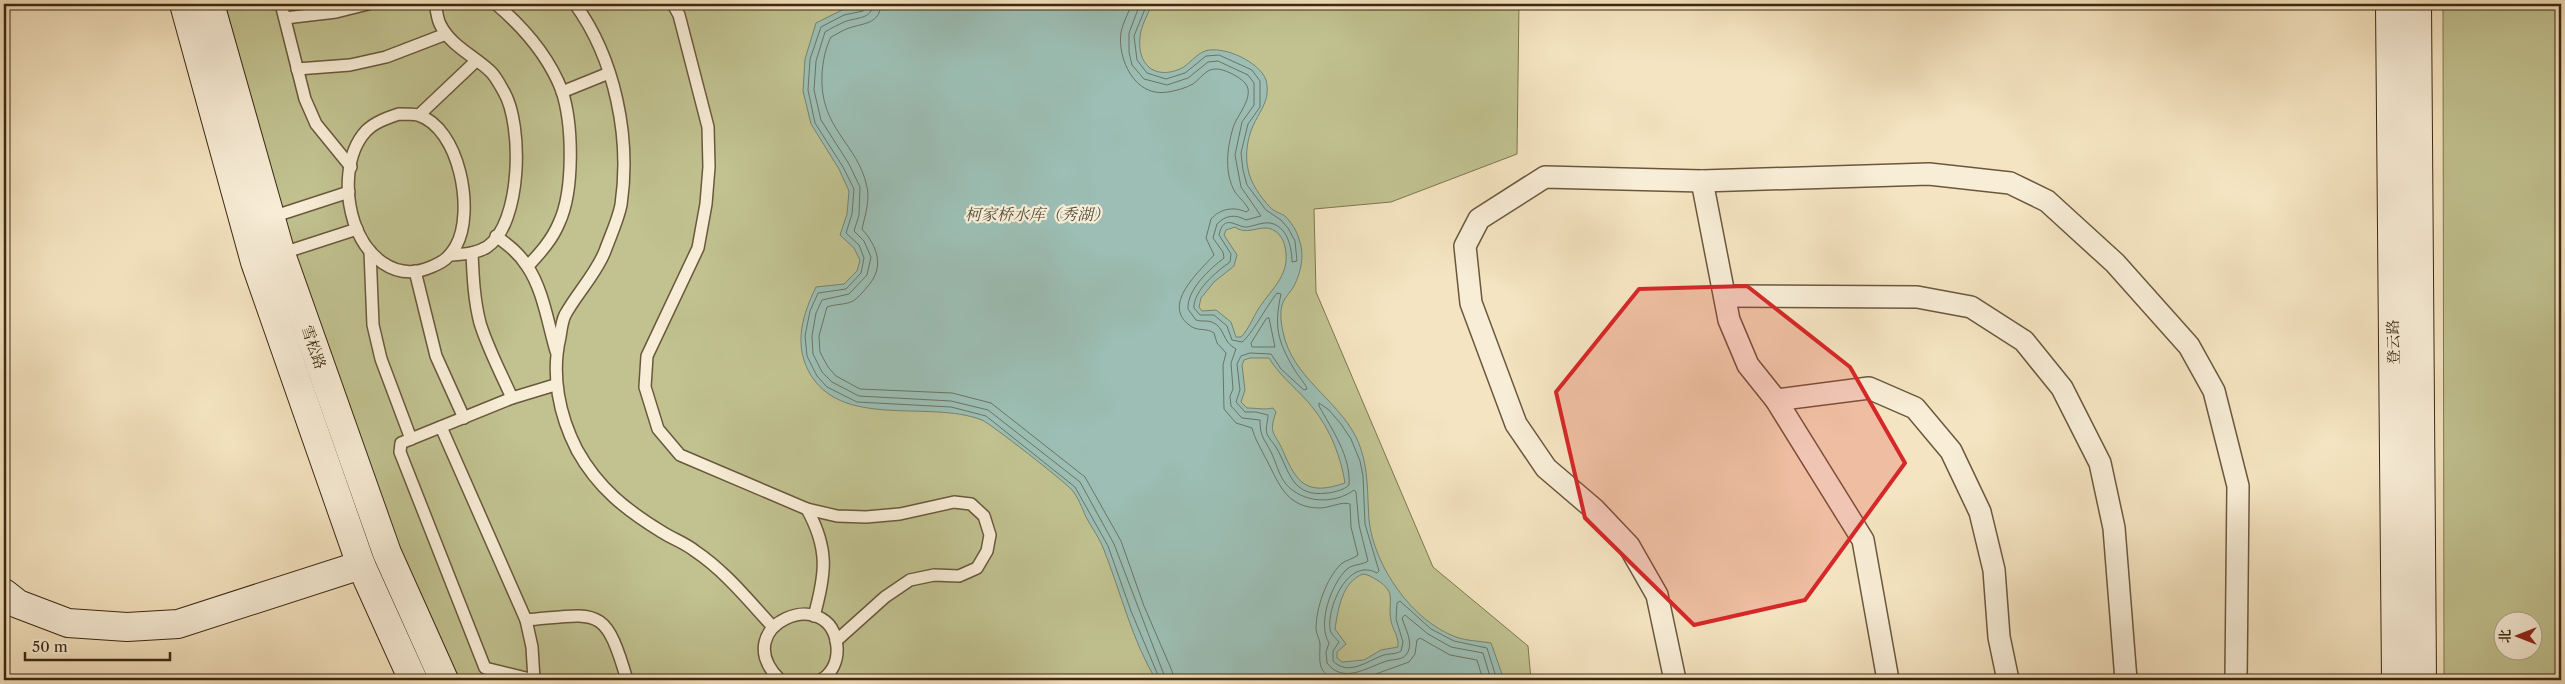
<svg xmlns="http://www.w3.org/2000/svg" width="2565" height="684" font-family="'Libre Caslon Text','Noto Serif SC',serif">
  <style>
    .green { fill: #c1c290; stroke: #7e7650; fill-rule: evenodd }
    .water { fill: #9cbeb4; stroke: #768273; fill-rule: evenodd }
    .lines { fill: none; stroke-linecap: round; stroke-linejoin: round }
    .shore { stroke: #6c7462; stroke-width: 1 }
    .lane-casing { stroke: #6a583d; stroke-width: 14 }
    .street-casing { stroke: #6a583d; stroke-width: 24 }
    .secondary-casing { stroke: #3c2911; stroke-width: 30 }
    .lane { stroke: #f8edd7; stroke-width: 11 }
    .street { stroke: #f8edd7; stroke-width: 21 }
    .secondary { stroke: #f8edd7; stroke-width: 28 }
    .marked { fill: #d62828; fill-opacity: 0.2; stroke: #d62828; stroke-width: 4; stroke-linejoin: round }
    .labels { text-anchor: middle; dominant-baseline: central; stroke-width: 4.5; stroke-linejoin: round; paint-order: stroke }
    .street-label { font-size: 15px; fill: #3c2911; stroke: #f8edd7 }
    .water-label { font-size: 16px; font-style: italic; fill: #544e3a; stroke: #f8edd7 }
  </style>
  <rect width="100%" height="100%" fill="#f5e4c1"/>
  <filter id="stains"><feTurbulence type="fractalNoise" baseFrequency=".004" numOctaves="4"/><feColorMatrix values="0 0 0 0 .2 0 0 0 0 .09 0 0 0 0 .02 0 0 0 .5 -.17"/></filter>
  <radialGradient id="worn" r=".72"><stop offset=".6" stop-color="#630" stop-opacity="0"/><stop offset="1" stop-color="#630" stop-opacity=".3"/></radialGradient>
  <g class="green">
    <path d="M 225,4 L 1519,4 L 1517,154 L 1391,202 L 1314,209 L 1316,292 L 1433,567 L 1528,646 L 1531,680 L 457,680 L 394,545 L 288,233 Z"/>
    <path d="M 2443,4 L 2561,4 L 2561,680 L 2444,680 ZM 2502,622 L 2532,622 L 2532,652 L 2502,652 Z"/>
  </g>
  <path class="water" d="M 873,4 L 1152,4 C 1148,14 1141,26 1140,37 C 1137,64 1154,80 1180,69 C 1189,65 1196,54 1205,51 C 1223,45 1260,62 1266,80 C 1271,100 1260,110 1253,126 C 1247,139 1245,156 1248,169 C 1250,182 1261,198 1270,207 C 1274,212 1281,213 1285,216 C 1291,222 1297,231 1299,239 C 1305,255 1301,272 1294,286 C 1290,293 1284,298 1282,305 C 1280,313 1281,324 1283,332 C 1292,377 1336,398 1356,437 C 1369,464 1367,491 1369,520 C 1374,566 1412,621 1456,637 C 1467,641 1480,641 1491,643 L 1503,677 L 1501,680 L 1156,680 C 1132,640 1121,593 1104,550 C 1100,539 1092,528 1086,517 C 1082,508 1078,497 1072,490 C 1064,481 991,424 982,420 C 928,399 839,431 808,370 C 794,342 803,314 816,287 L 844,284 L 857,271 L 860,260 L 854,248 L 840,235 L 847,214 L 849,191 L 839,169 L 811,124 L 803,91 L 805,59 L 816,23 L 842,10 ZM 1235,227 C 1248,237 1262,222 1275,231 C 1280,234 1284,241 1285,247 C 1291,274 1273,287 1259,308 C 1253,317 1249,329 1241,337 L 1236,337 L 1231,322 L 1216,310 L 1202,311 L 1199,307 L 1201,298 L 1214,282 L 1234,266 L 1237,255 L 1224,235 L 1226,230 ZM 1250,358 L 1269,358 C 1281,378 1299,390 1313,408 C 1330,429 1341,457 1345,483 C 1307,496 1297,484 1283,451 C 1275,432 1268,435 1276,412 L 1273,408 C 1264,410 1256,408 1247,408 L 1241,402 L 1245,390 L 1242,365 L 1244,360 ZM 1363,574 C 1369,575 1372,577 1377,580 C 1398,593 1387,601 1391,621 C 1393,630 1399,637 1398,647 L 1381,650 L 1364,660 L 1342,662 L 1337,658 L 1337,652 L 1346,644 L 1335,629 C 1338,609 1342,582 1363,574 Z"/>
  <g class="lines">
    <g class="shore">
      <path d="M 867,4 L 863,11 L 844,15 L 821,27 L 810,59 L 808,90 L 815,123 L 843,167 L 854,189 L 852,214 L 846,233 L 859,245 L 864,258 L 861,273 L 846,289 L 818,293 L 810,311 L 805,336 L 807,356 L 817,376 L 827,387 L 857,402 L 951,407 L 986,416 L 1075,487 L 1108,546 L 1131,611 L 1160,680"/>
      <path d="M 873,4 C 872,20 856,17 844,22 C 838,25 831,28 825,32 L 816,61 L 814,90 L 821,120 L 849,164 L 860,187 L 859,215 L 854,231 L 864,241 L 871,257 L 867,275 L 849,294 L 822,300 L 816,313 L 812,336 L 813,354 L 822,372 L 832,382 L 859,396 L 951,401 L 988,410 L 1080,482 L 1114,544 L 1166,680"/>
      <path d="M 881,4 C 880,24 864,23 849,28 C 843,30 837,34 831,37 C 825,49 823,61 822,74 C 819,129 858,143 867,187 C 870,200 865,216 862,229 C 878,247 885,268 867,287 C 863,292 858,298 853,301 C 845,305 835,304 827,307 L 819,336 L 820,352 L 828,367 L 836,376 L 860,389 L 952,393 L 991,403 L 1085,477 L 1121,541 L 1144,606 L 1172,671 L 1174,680"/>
      <path d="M 1132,4 C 1128,13 1123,23 1121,32 C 1117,59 1135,98 1168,92 C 1175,91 1186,88 1193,84 C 1200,79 1206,69 1215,69 C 1223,68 1240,77 1245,83 C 1256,96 1236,116 1233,128 C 1227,148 1224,173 1235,192 C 1239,198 1246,203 1249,210 L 1246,212 C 1233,206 1220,209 1211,219 L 1206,238 L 1214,255 C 1199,272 1159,306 1192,327 C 1199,331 1207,328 1214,333 L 1217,343 L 1226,353 L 1223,365 L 1224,409 L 1236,423 L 1252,428 C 1255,439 1259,445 1264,455 C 1278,480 1284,508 1320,508 C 1329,508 1342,501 1350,504 L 1351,527 L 1358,555 C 1353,559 1346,560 1341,564 C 1326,579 1316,608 1316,629 C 1316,634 1320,639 1320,644 C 1320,662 1316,674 1339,680"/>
      <path d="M 1140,4 L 1129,33 L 1129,52 L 1132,65 L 1144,79 L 1167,85 L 1188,78 L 1208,62 L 1218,61 L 1248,75 L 1254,83 L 1254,105 L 1242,122 L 1235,155 L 1241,187 L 1261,216 L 1246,220 C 1235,214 1226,215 1217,224 L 1213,238 L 1223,252 L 1224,258 C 1210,269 1187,289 1188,309 L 1196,320 C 1201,322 1207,320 1212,322 C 1225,327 1222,342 1236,349 L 1231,363 L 1233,389 L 1230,396 L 1231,406 L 1242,418 L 1260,420 C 1260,437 1264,438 1271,452 C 1276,462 1279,476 1286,484 C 1302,503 1334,505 1354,490 L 1356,492 L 1359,525 L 1368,561 C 1363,565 1353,564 1347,569 C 1331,584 1317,624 1329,643 L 1326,652 L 1327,663 C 1343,684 1366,668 1384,662 C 1392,658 1403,662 1408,652 C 1413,641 1405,628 1402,618 L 1405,615 L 1428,634 L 1451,647 L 1483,653 L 1491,680"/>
      <path d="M 1147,4 L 1134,36 L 1137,60 L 1147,73 L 1166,79 L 1185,73 L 1206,56 L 1219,55 L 1252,70 L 1260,81 L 1260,107 L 1248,124 L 1241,153 L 1243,170 L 1247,185 L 1266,210 L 1281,220 L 1288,228 L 1295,241 L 1297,261 L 1292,262 C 1292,247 1287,226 1270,223 C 1262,222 1254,226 1247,227 C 1237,228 1224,212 1219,235 L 1231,254 L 1230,262 C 1217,271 1193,291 1194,308 L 1200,315 L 1214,315 L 1227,326 L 1232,340 L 1242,342 C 1250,337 1268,304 1277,293 L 1281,294 C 1274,326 1277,340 1294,369 C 1298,376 1305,383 1307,389 L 1304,390 L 1281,369 L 1271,354 L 1250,353 L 1241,356 L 1237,364 L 1240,390 L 1236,402 L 1245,412 L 1256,412 L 1268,415 C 1268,422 1265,427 1267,434 C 1269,439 1273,442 1276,447 C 1290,471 1291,498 1328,493 C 1335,492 1344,490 1349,485 C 1351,456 1332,430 1319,406 L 1319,403 L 1329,410 L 1341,424 L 1351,439 L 1360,461 L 1363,476 L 1365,524 L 1379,571 L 1377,573 C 1348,557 1327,607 1330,629 C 1331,635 1336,638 1339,642 L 1333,651 L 1333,661 C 1348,676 1366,662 1381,656 C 1388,653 1395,655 1401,651 L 1403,642 L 1396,619 L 1397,603 L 1400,601 L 1431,629 L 1454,641 L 1487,648 L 1497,680"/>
      <path d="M 1269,318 L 1275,347 L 1252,347 L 1251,343 L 1266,319 Z"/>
      <path d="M 1359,680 L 1409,662 L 1415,654 L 1417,640 L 1420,638 L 1450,655 L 1477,660 L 1483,680"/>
    </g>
    <defs>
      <g id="lane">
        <path d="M 281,4 L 305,99 L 316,124 L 351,167"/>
        <path d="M 435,4 C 437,11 437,20 441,26 C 451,46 476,57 491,72 C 496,77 500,85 504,92 C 523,125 522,223 487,247 C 476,254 463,254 450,255"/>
        <path d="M 496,4 C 523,27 549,57 562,91 C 573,125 574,191 559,223 C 552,240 540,253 528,266"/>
        <path d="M 575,4 C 615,59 631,137 621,205 C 618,220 610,237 605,251 C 596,274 577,293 565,315 C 562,321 561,330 560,337 C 551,375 559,415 577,450 C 598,488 626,510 662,532 C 673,539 685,543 695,551 C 725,571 748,600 773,627"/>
        <path d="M 673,4 L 679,15 L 708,127 L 709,167 L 706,204 L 698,248 L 647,356 L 645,387 L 658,429 L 680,455 L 807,509 L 837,516 L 866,517 L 900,514 L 954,502 L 971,504 L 984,516 L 990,535 L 987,551 L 977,568 L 959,576 L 934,575 L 910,580 L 885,597 L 836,641"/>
        <path d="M 285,18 L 336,12 L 368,4"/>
        <path d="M 297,69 L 350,65 L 386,57 L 446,34"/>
        <path d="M 562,92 L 609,73"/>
        <path d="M 399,114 C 405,114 413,114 418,115 C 460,128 475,212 456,246 C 449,258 443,262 431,267 C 394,283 365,255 354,222 C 345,194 345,154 366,131 C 375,122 387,118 399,114 Z"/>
        <path d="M 419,115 L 476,61"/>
        <path d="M 269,218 L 349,192"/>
        <path d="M 496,236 C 508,245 519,253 527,266 C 543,289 548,324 556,351"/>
        <path d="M 370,251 L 373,325 L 381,359 L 411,439"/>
        <path d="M 472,253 C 473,276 474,300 480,323 C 488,349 501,373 512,398"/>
        <path d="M 280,254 L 357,229"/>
        <path d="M 415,271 L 436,356 L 464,418"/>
        <path d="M 441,427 L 526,620 L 532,647 L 534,680"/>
        <path d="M 807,509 C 829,549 826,573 814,616"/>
        <path d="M 526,620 C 598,614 605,604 627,680"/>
        <path d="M 534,680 L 485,668 L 400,452 L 401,443 L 512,398 L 555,385"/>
        <path d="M 780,680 C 725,625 832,582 837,647 C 838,661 832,673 821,680"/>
      </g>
      <g id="street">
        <path d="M 1702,181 L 1729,320 L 1748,365 L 1776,400 L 1863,540 L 1888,680"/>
        <path d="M 1725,296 L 1917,297 L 1971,307 L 2024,341 L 2062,388 L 2100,463 L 2114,528 L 2126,680"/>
        <path d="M 1776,400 L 1869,388 L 1915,408 L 1951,451 L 1980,512 L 1994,570 L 1999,637 L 2008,680"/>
        <path d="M 1675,680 L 1657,595 L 1629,546 L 1594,509 L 1546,468 L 1516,424 L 1471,303 L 1465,246 L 1479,219 L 1545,177 L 1702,181 L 1929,174 L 2010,183 L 2047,201 L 2115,263 L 2189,346 L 2214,391 L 2238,486 L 2236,680"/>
      </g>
      <g id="secondary">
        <path d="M 184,4 L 255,262 L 361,565 L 413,680"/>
        <path d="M 210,4 L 281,254 L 387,553 L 444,680"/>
        <path d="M 2390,4 L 2396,680"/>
        <path d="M 2417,4 L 2422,680"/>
        <path d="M 4,593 L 18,604 L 68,623 L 127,627 L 178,624 L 361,565"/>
      </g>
    </defs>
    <use href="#lane" class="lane-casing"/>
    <use href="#street" class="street-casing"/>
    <use href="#secondary" class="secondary-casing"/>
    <use href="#lane" class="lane"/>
    <use href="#street" class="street"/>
    <use href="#secondary" class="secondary"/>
  </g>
  <path class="marked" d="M 1747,286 L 1850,367 L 1905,463 L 1805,600 L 1694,625 L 1585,518 L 1556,392 L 1639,289 Z"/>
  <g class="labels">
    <g class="street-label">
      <text transform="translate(2393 342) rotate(-91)">登云路</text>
      <text transform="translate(314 347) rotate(71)">雪松路</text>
    </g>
    <g class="water-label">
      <text x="1037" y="214">柯家桥水库（秀湖）</text>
    </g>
  </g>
  <rect width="2565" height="684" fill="none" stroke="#f5e4c1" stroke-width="20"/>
  <rect x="5" y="5" width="2555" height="674" fill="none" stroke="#3c2911" stroke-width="2.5"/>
  <rect x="10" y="10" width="2545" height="664" fill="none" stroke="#3c2911"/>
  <g transform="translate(2518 636) rotate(270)"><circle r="24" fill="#f8edd7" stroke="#ad9f88"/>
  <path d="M0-4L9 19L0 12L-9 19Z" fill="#8f2418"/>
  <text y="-8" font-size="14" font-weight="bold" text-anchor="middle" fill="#3c2911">北</text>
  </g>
  <path d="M25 652v8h145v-8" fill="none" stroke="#3c2911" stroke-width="2.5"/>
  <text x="32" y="652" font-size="15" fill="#3c2911" stroke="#f8edd7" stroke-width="4" paint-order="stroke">50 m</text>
  <rect width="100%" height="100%" filter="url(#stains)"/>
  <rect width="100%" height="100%" fill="url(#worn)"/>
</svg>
